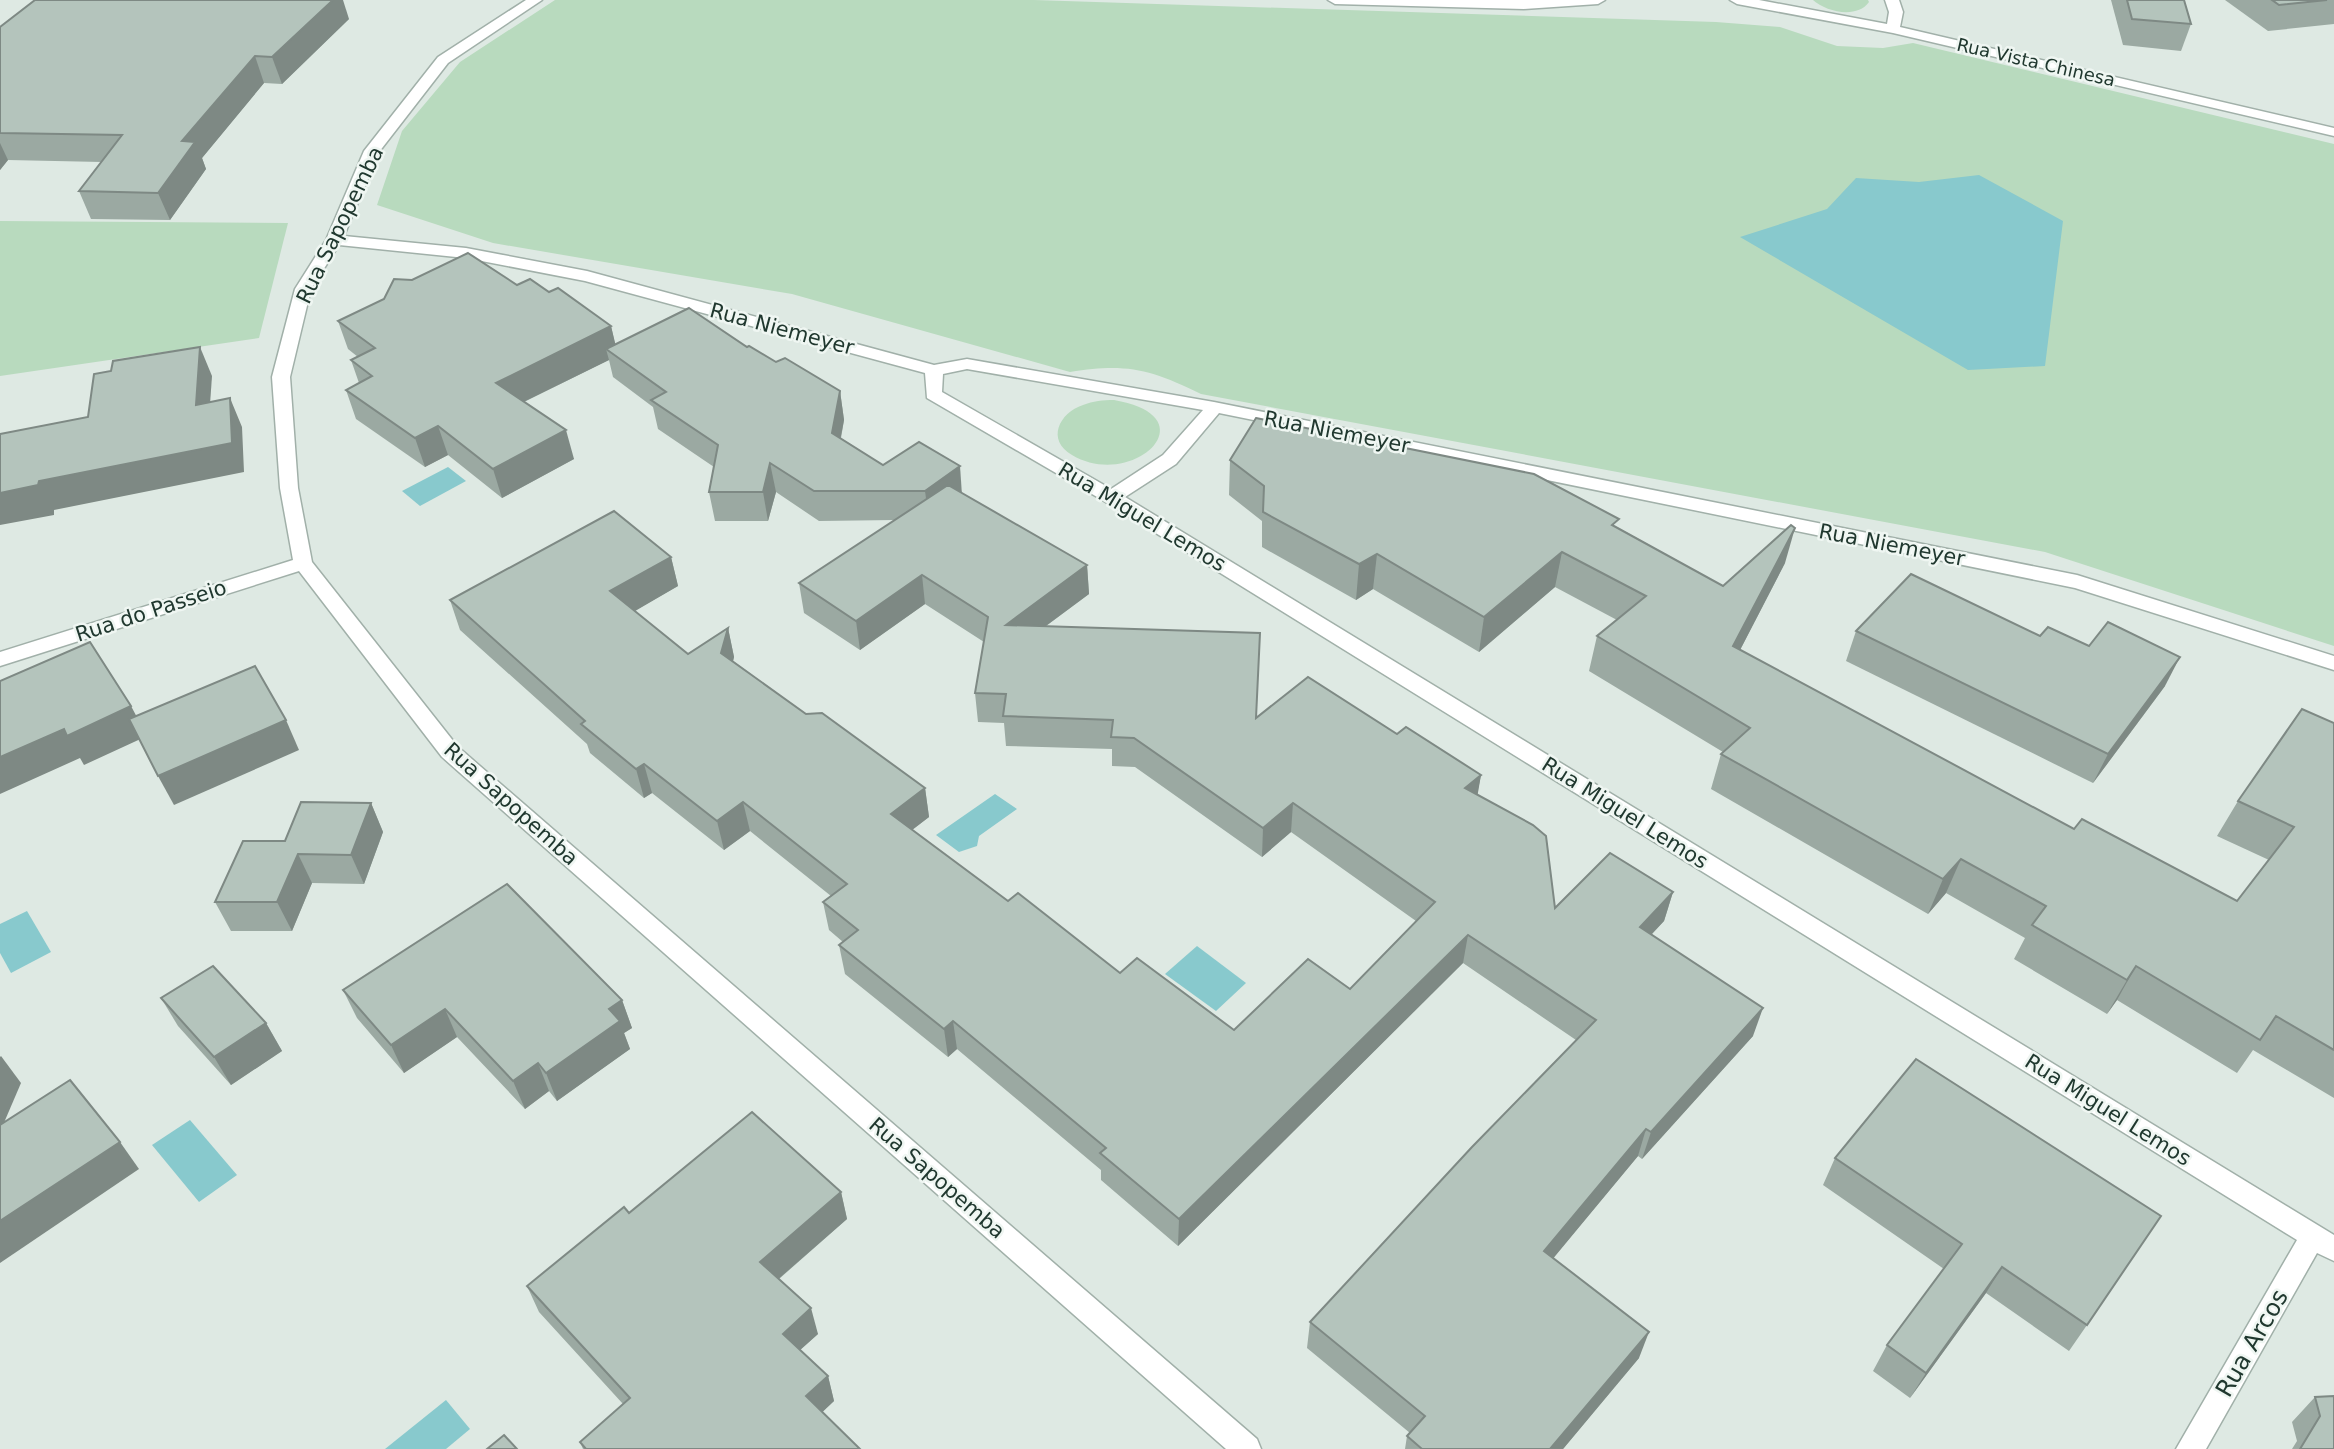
<svg xmlns="http://www.w3.org/2000/svg" width="2334" height="1449" font-family="'DejaVu Sans',sans-serif">
  <style>
    .green { fill: #b8dabe }
    .water { fill: #88c9cd }
    .lines { fill: none; stroke-linecap: round; stroke-linejoin: round }
    .street-casing { stroke: #a1b0a9; stroke-width: 3 }
    .street { fill: #fff; fill-rule: evenodd }
    .wall { fill: #9ba9a2 }
    .shaded-wall { fill: #7e8984 }
    .building { fill: #b4c4bc; stroke: #7e8984; stroke-width: 2 }
    .labels { text-anchor: middle; dominant-baseline: central; stroke-width: 5; stroke-linejoin: round; paint-order: stroke }
    .far-street-label { font-size: 18px; fill: #20382f; stroke: #eff6f2 }
    .street-label { font-size: 21px; fill: #20382f; stroke: #eff6f2 }
    .near-street-label { font-size: 24px; fill: #20382f; stroke: #eff6f2 }
  </style>
  <rect width="100%" height="100%" fill="#dee9e3"/>
  <g class="green">
    <path d="M 555,0 L 1034,0 L 1716,22 L 1780,27 L 1837,46 L 1883,48 L 1913,43 L 2334,144 L 2334,646 L 2045,552 L 1201,394 C 1150,369 1126,363 1070,372 L 792,294 L 493,243 L 377,205 L 402,131 L 460,62 Z"/>
    <path d="M 1813,0 L 1868,0 L 1869,2 C 1857,19 1826,12 1813,0 Z"/>
    <path d="M 0,221 L 288,223 L 259,338 L 0,376 Z"/>
    <path d="M 1114,400 C 1212,417 1132,491 1072,455 C 1046,440 1059,413 1083,405 C 1093,401 1103,400 1114,400 Z"/>
  </g>
  <g class="water">
    <path d="M 1979,175 L 2063,221 L 2045,366 L 1968,370 L 1740,237 L 1827,209 L 1856,178 L 1919,182 Z"/>
    <path d="M 448,467 L 466,481 L 420,506 L 402,491 Z"/>
    <path d="M 995,794 L 1017,809 L 979,836 L 977,846 L 959,852 L 936,835 Z"/>
    <path d="M 27,911 L 51,952 L 11,973 L 0,953 L 0,924 Z"/>
    <path d="M 1197,946 L 1246,983 L 1216,1011 L 1165,974 Z"/>
    <path d="M 190,1120 L 237,1175 L 199,1202 L 152,1145 Z"/>
    <path d="M 446,1400 L 470,1429 L 446,1449 L 385,1449 Z"/>
  </g>
  <g class="lines">
    <defs>
      <g id="street">
        <path d="M 526,0 L 542,0 L 448,63 L 379,152 L 344,236 L 466,248 L 587,271 L 934,365 L 967,359 L 1214,402 L 2077,575 L 2334,656 L 2334,670 L 2075,588 L 1219,413 L 1176,464 L 1125,497 L 2334,1235 L 2334,1261 L 2317,1253 L 2206,1449 L 2176,1449 L 2297,1240 L 1104,501 L 927,398 L 925,373 L 585,281 L 466,258 L 339,245 L 311,289 L 290,377 L 298,488 L 312,562 L 458,747 L 1257,1439 L 1261,1449 L 1226,1449 L 442,757 L 299,571 L 0,666 L 0,652 L 293,560 L 280,488 L 272,377 L 295,289 L 326,240 L 364,151 L 438,57 ZM 967,369 L 1203,410 L 1163,455 L 1111,489 L 942,392 L 943,374 Z"/>
        <path d="M 1328,0 L 1605,0 L 1598,4 L 1524,9 L 1335,4 Z"/>
        <path d="M 1730,0 L 1759,0 L 1887,24 L 1889,12 L 1885,0 L 1899,0 L 1903,12 L 1900,27 L 2334,128 L 2334,136 L 1893,33 L 1737,4 Z"/>
      </g>
    </defs>
    <use href="#street" class="street-casing"/>
    <use href="#street" class="street"/>
  </g>
  <g class="wall">
    <path d="M 2111,0 L 2184,0 L 2191,24 L 2181,51 L 2123,45 Z"/>
    <path d="M 2225,0 L 2334,0 L 2334,24 L 2268,31 Z"/>
    <path d="M 349,19 L 282,84 L 264,83 L 202,158 L 206,169 L 170,220 L 91,219 L 79,191 L 102,162 L 8,160 L 0,170 L 0,27 Z"/>
    <path d="M 517,285 L 549,292 L 611,326 L 615,344 L 747,347 L 776,362 L 840,391 L 844,420 L 841,438 L 883,465 L 962,493 L 1087,565 L 1089,594 L 1046,626 L 1256,718 L 1397,734 L 1481,775 L 1477,795 L 1555,908 L 1673,892 L 1664,921 L 1652,934 L 1753,1036 L 1642,1159 L 1638,1156 L 1553,1258 L 1639,1358 L 1563,1449 L 1405,1449 L 1407,1436 L 1410,1433 L 1307,1348 L 1310,1322 L 1576,1040 L 1463,963 L 1178,1246 L 1101,1180 L 1101,1170 L 957,1049 L 948,1057 L 845,974 L 839,945 L 843,942 L 829,930 L 823,902 L 831,896 L 750,831 L 724,850 L 652,793 L 644,798 L 590,753 L 587,744 L 460,630 L 450,600 L 671,557 L 678,586 L 634,611 L 688,654 L 728,628 L 734,657 L 733,661 L 806,714 L 925,788 L 929,817 L 912,830 L 1008,901 L 1120,973 L 1234,1030 L 1350,989 L 1416,921 L 1291,832 L 1262,857 L 1135,767 L 1112,766 L 1112,749 L 1006,746 L 1004,723 L 978,722 L 975,693 L 984,642 L 925,604 L 860,650 L 804,613 L 799,583 L 895,520 L 819,521 L 776,492 L 768,521 L 715,521 L 709,492 L 714,467 L 658,429 L 653,407 L 613,377 L 609,360 L 524,402 L 574,459 L 502,498 L 448,455 L 425,467 L 356,419 L 346,390 L 359,383 L 351,360 L 358,357 L 348,349 L 338,321 Z"/>
    <path d="M 1230,460 L 1617,527 L 1723,586 L 1785,563 L 1740,650 L 2074,829 L 2237,901 L 2269,860 L 2217,836 L 2238,801 L 2334,723 L 2334,1098 L 2253,1050 L 2237,1073 L 2117,1000 L 2107,1014 L 2014,959 L 2025,938 L 1946,893 L 1928,914 L 1711,789 L 1721,754 L 1723,752 L 1589,671 L 1597,636 L 1617,620 L 1555,587 L 1479,652 L 1373,589 L 1356,600 L 1262,547 L 1262,521 L 1229,495 Z"/>
    <path d="M 1856,631 L 2040,636 L 2089,646 L 2165,686 L 2093,783 L 1846,661 Z"/>
    <path d="M 371,803 L 383,832 L 364,884 L 312,883 L 292,931 L 231,931 L 215,902 L 285,841 Z"/>
    <path d="M 343,990 L 622,1000 L 632,1028 L 624,1033 L 630,1049 L 557,1101 L 549,1091 L 525,1109 L 457,1037 L 404,1073 L 357,1018 Z"/>
    <path d="M 161,998 L 266,1023 L 282,1051 L 231,1085 L 178,1026 Z"/>
    <path d="M 1916,1059 L 2087,1325 L 2069,1351 L 1986,1293 L 1910,1398 L 1873,1371 L 1887,1345 L 1944,1269 L 1823,1185 L 1835,1158 Z"/>
    <path d="M 841,1192 L 847,1219 L 779,1279 L 818,1334 L 800,1350 L 828,1376 L 834,1401 L 822,1412 L 860,1449 L 583,1449 L 580,1442 L 623,1404 L 539,1312 L 527,1286 L 629,1213 Z"/>
    <path d="M 2315,1397 L 2334,1449 L 2292,1449 L 2297,1441 L 2292,1422 Z"/>
  </g>
  <g class="shaded-wall">
    <path d="M 333,0 L 343,0 L 349,19 L 282,84 L 272,57 Z"/>
    <path d="M 255,56 L 264,83 L 202,158 L 206,169 L 170,220 L 158,193 L 182,141 Z"/>
    <path d="M 0,143 L 8,160 L 0,170 Z"/>
    <path d="M 611,326 L 618,355 L 606,349 L 609,360 L 505,411 L 496,383 Z"/>
    <path d="M 200,347 L 212,376 L 208,433 L 196,405 Z"/>
    <path d="M 840,391 L 844,420 L 836,462 L 832,433 Z"/>
    <path d="M 230,398 L 242,427 L 244,472 L 54,510 L 54,515 L 0,525 L 0,493 L 39,481 Z"/>
    <path d="M 438,426 L 448,455 L 425,467 L 415,438 Z"/>
    <path d="M 566,430 L 574,459 L 502,498 L 493,469 Z"/>
    <path d="M 770,463 L 776,492 L 768,521 L 763,492 Z"/>
    <path d="M 960,466 L 962,495 L 929,520 L 925,491 Z"/>
    <path d="M 1795,528 L 1785,563 L 1724,681 L 1733,646 Z"/>
    <path d="M 1562,552 L 1555,587 L 1479,652 L 1484,617 Z"/>
    <path d="M 1377,554 L 1373,589 L 1356,600 L 1359,564 Z"/>
    <path d="M 671,557 L 678,586 L 618,621 L 610,591 Z"/>
    <path d="M 1087,565 L 1089,594 L 1008,654 L 1006,625 Z"/>
    <path d="M 922,575 L 925,604 L 860,650 L 856,621 Z"/>
    <path d="M 728,628 L 734,657 L 728,682 L 721,653 Z"/>
    <path d="M 2180,657 L 2165,686 L 2093,783 L 2108,754 Z"/>
    <path d="M 131,706 L 147,736 L 84,765 L 80,758 L 0,794 L 0,757 L 64,729 Z"/>
    <path d="M 286,720 L 299,750 L 174,805 L 158,776 Z"/>
    <path d="M 644,764 L 652,793 L 644,798 L 636,769 Z"/>
    <path d="M 1481,775 L 1476,804 L 1465,788 Z"/>
    <path d="M 925,788 L 929,817 L 895,843 L 891,814 Z"/>
    <path d="M 743,802 L 750,831 L 724,850 L 717,821 Z"/>
    <path d="M 371,803 L 383,832 L 364,884 L 351,855 Z"/>
    <path d="M 1293,803 L 1291,832 L 1262,857 L 1263,828 Z"/>
    <path d="M 298,854 L 312,883 L 292,931 L 277,902 Z"/>
    <path d="M 1961,859 L 1946,893 L 1928,914 L 1943,879 Z"/>
    <path d="M 1673,892 L 1664,921 L 1632,955 L 1640,927 Z"/>
    <path d="M 1468,935 L 1463,963 L 1178,1246 L 1179,1219 Z"/>
    <path d="M 2136,966 L 2117,1000 L 2107,1014 L 2127,980 Z"/>
    <path d="M 622,1000 L 632,1028 L 624,1033 L 630,1049 L 557,1101 L 546,1073 L 609,1009 Z"/>
    <path d="M 1763,1008 L 1753,1036 L 1642,1159 L 1651,1132 Z"/>
    <path d="M 445,1009 L 457,1037 L 404,1073 L 391,1045 Z"/>
    <path d="M 953,1021 L 957,1049 L 948,1057 L 944,1029 Z"/>
    <path d="M 266,1023 L 282,1051 L 231,1085 L 214,1057 Z"/>
    <path d="M 1,1056 L 21,1083 L 0,1132 L 0,1057 Z"/>
    <path d="M 538,1063 L 549,1091 L 525,1109 L 513,1081 Z"/>
    <path d="M 1646,1129 L 1638,1156 L 1537,1278 L 1544,1251 Z"/>
    <path d="M 120,1142 L 139,1169 L 0,1263 L 0,1221 Z"/>
    <path d="M 841,1192 L 847,1219 L 768,1288 L 760,1262 Z"/>
    <path d="M 2002,1267 L 1986,1293 L 1910,1398 L 1926,1373 Z"/>
    <path d="M 811,1308 L 818,1334 L 790,1359 L 783,1334 Z"/>
    <path d="M 1649,1332 L 1639,1358 L 1563,1449 L 1550,1449 Z"/>
    <path d="M 828,1376 L 834,1401 L 813,1421 L 806,1396 Z"/>
  </g>
  <g class="building">
    <path d="M 35,0 L 333,0 L 272,57 L 255,56 L 182,141 L 195,142 L 158,193 L 79,191 L 122,135 L 0,133 L 0,27 Z"/>
    <path d="M 2127,0 L 2184,0 L 2191,24 L 2132,19 Z"/>
    <path d="M 2272,0 L 2327,0 L 2279,5 Z"/>
    <path d="M 468,253 L 517,285 L 530,279 L 549,292 L 558,288 L 611,326 L 496,383 L 566,430 L 493,469 L 438,426 L 415,438 L 346,390 L 372,376 L 351,360 L 375,348 L 338,321 L 384,299 L 394,279 L 412,280 Z"/>
    <path d="M 689,308 L 747,347 L 749,346 L 776,362 L 785,358 L 840,391 L 832,433 L 883,465 L 919,442 L 960,466 L 925,491 L 814,491 L 770,463 L 763,492 L 709,492 L 718,445 L 651,400 L 666,392 L 606,349 Z"/>
    <path d="M 200,347 L 196,405 L 230,398 L 232,443 L 39,481 L 38,485 L 0,493 L 0,434 L 88,417 L 94,374 L 111,371 L 113,361 Z"/>
    <path d="M 1256,418 L 1534,474 L 1619,519 L 1612,525 L 1723,586 L 1791,525 L 1795,528 L 1733,646 L 2074,829 L 2082,819 L 2237,901 L 2294,827 L 2238,801 L 2302,709 L 2334,723 L 2334,1050 L 2276,1016 L 2260,1040 L 2136,966 L 2127,980 L 2032,925 L 2046,906 L 1961,859 L 1943,879 L 1721,754 L 1750,728 L 1597,636 L 1646,596 L 1562,552 L 1484,617 L 1377,554 L 1359,564 L 1263,512 L 1264,486 L 1230,460 Z"/>
    <path d="M 948,485 L 1087,565 L 1006,625 L 1260,633 L 1256,718 L 1308,677 L 1397,734 L 1406,727 L 1481,775 L 1465,788 L 1533,825 L 1546,836 L 1555,908 L 1610,853 L 1673,892 L 1640,927 L 1763,1008 L 1651,1132 L 1646,1129 L 1544,1251 L 1649,1332 L 1550,1449 L 1422,1449 L 1407,1436 L 1425,1416 L 1310,1322 L 1472,1147 L 1596,1020 L 1468,935 L 1179,1219 L 1100,1153 L 1106,1148 L 953,1021 L 944,1029 L 839,945 L 858,930 L 823,902 L 847,884 L 743,802 L 717,821 L 644,764 L 636,769 L 581,724 L 585,721 L 450,600 L 614,511 L 671,557 L 610,591 L 688,654 L 728,628 L 721,653 L 806,714 L 822,713 L 925,788 L 891,814 L 1008,901 L 1018,893 L 1120,973 L 1137,958 L 1234,1030 L 1308,959 L 1350,989 L 1435,902 L 1293,803 L 1263,828 L 1134,738 L 1111,737 L 1113,720 L 1003,716 L 1006,694 L 975,693 L 988,617 L 922,575 L 856,621 L 799,583 Z"/>
    <path d="M 1911,574 L 2040,636 L 2048,627 L 2089,646 L 2108,622 L 2180,657 L 2108,754 L 1856,631 Z"/>
    <path d="M 90,642 L 131,706 L 67,736 L 64,729 L 0,757 L 0,681 Z"/>
    <path d="M 255,666 L 286,720 L 158,776 L 129,719 Z"/>
    <path d="M 301,802 L 371,803 L 351,855 L 298,854 L 277,902 L 215,902 L 243,841 L 285,841 Z"/>
    <path d="M 507,884 L 622,1000 L 609,1009 L 620,1021 L 546,1073 L 538,1063 L 513,1081 L 445,1009 L 391,1045 L 343,990 Z"/>
    <path d="M 213,966 L 266,1023 L 214,1057 L 161,998 Z"/>
    <path d="M 1916,1059 L 2161,1216 L 2087,1325 L 2002,1267 L 1926,1373 L 1887,1345 L 1962,1244 L 1835,1158 Z"/>
    <path d="M 70,1080 L 120,1142 L 0,1221 L 0,1125 Z"/>
    <path d="M 752,1112 L 841,1192 L 760,1262 L 811,1308 L 783,1334 L 828,1376 L 806,1396 L 860,1449 L 586,1449 L 580,1442 L 630,1398 L 527,1286 L 624,1207 L 629,1213 Z"/>
    <path d="M 2334,1396 L 2334,1449 L 2300,1449 L 2320,1416 L 2315,1397 Z"/>
    <path d="M 504,1435 L 517,1449 L 487,1449 Z"/>
  </g>
  <g class="labels">
    <g class="far-street-label">
      <text transform="translate(2036 62) rotate(13)">Rua Vista Chinesa</text>
    </g>
    <g class="street-label">
      <text transform="translate(340 225) rotate(-64)">Rua Sapopemba</text>
      <text transform="translate(782 329) rotate(15)">Rua Niemeyer</text>
      <text transform="translate(1337 432) rotate(11)">Rua Niemeyer</text>
      <text transform="translate(1142 517) rotate(31)">Rua Miguel Lemos</text>
      <text transform="translate(1892 545) rotate(11)">Rua Niemeyer</text>
      <text transform="translate(151 611) rotate(-18)">Rua do Passeio</text>
      <text transform="translate(511 804) rotate(42)">Rua Sapopemba</text>
      <text transform="translate(1625 813) rotate(32)">Rua Miguel Lemos</text>
      <text transform="translate(2108 1110) rotate(32)">Rua Miguel Lemos</text>
      <text transform="translate(937 1178) rotate(41)">Rua Sapopemba</text>
    </g>
    <g class="near-street-label">
      <text transform="translate(2252 1343) rotate(-60)">Rua Arcos</text>
    </g>
  </g>
</svg>
